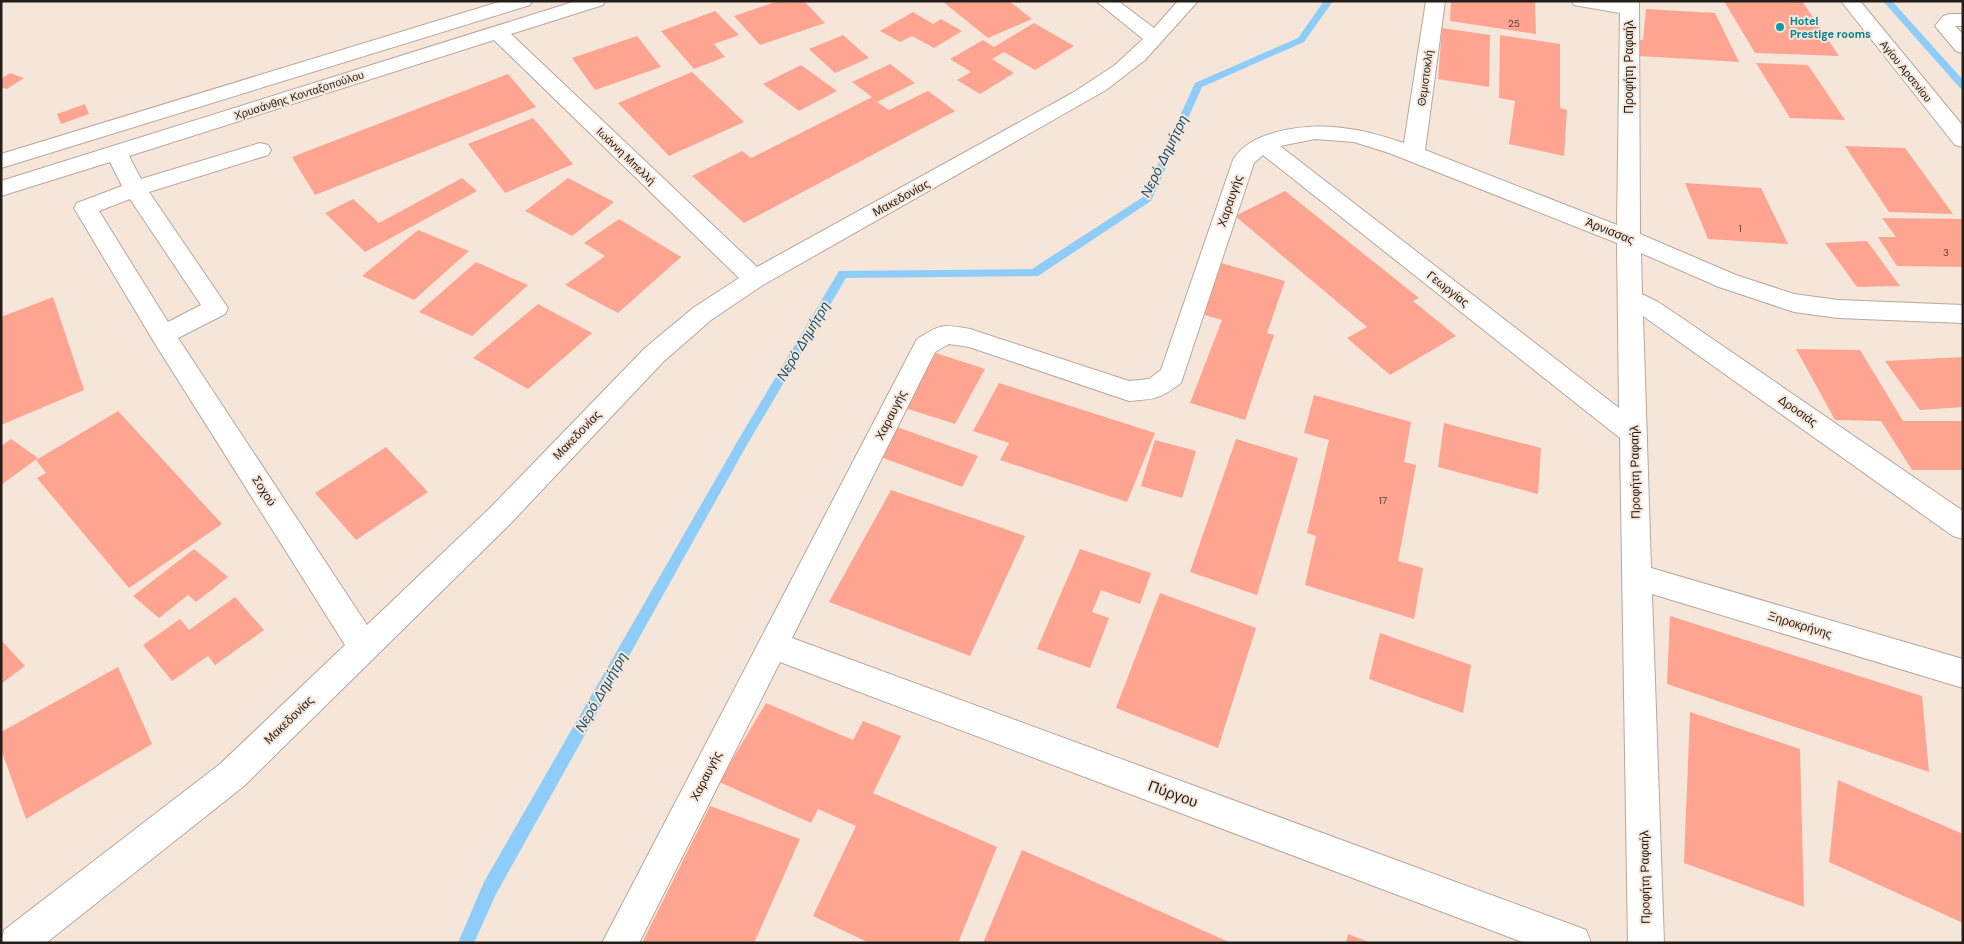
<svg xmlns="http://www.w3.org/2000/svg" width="1964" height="944" font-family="'DM Sans',sans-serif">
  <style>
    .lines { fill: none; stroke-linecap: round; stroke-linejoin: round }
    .stream { fill: #8eccf9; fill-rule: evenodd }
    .building { fill: #fea490 }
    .minor-casing { stroke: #b7a89c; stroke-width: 2 }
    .minor { fill: #fff; fill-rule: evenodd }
    .culture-dot { fill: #0f9aa8; stroke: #f6e6d9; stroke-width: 2 }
    .labels { text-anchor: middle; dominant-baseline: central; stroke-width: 4; stroke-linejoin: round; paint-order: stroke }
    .number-label { font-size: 10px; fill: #5a4037 }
    .far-culture-label { font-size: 11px; font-weight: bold; fill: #0d838f; stroke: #f6e6d9; text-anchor: start }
    .far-street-label { font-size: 11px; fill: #231e19; stroke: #f6e6d9 }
    .street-label { font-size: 12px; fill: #231e19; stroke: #f6e6d9 }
    .water-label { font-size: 14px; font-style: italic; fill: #135074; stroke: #f6e6d9 }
    .near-street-label { font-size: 15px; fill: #231e19; stroke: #f6e6d9 }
  </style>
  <rect width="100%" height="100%" fill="#f6e6d9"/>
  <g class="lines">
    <g class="stream">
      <path d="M 1324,1 L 1333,1 L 1304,42 L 1202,87 L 1151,201 L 1038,276 L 846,278 L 748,443 L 496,894 L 474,943 L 458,943 L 484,882 L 740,437 L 839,271 L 1032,269 L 1143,197 L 1195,83 L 1298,38 Z"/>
      <path d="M 1883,1 L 1892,1 L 1963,80 L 1963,89 L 1960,88 Z"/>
    </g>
  </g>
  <g class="building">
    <path d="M 778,1 L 804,1 L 825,23 L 760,45 L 734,16 Z"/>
    <path d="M 942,1 L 1009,1 L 1032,19 L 988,38 Z"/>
    <path d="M 1451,1 L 1535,1 L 1536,34 L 1450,21 Z"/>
    <path d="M 1724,1 L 1802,1 L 1839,56 L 1755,53 Z"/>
    <path d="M 1646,9 L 1715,13 L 1739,62 L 1639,56 L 1633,39 L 1643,40 Z"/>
    <path d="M 715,11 L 739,35 L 714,44 L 725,57 L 694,69 L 661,31 Z"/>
    <path d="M 913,12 L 933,24 L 941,19 L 962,31 L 934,48 L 912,36 L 900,42 L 880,31 Z"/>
    <path d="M 1034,23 L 1074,46 L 1035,70 L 1004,52 L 992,59 L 1014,73 L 980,94 L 957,80 L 971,72 L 950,59 L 983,40 L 994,47 Z"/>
    <path d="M 1442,28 L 1490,35 L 1489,87 L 1438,79 Z"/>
    <path d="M 843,35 L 869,58 L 835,73 L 809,49 Z"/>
    <path d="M 1500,35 L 1560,44 L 1560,108 L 1567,110 L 1564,156 L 1509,144 L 1515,101 L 1499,98 Z"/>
    <path d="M 637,36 L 661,67 L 595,90 L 572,58 Z"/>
    <path d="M 1756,63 L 1808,65 L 1845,120 L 1790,118 Z"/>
    <path d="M 890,64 L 915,83 L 877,102 L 889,110 L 928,91 L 955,111 L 744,223 L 692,176 L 742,151 L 751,158 L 872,97 L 852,82 Z"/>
    <path d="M 801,65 L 837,91 L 799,111 L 763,84 Z"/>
    <path d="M 692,72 L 744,122 L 669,156 L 618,103 Z"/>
    <path d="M 10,73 L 24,78 L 7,89 L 1,87 L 1,79 Z"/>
    <path d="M 508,74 L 536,107 L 315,195 L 292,157 Z"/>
    <path d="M 85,104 L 89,114 L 61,124 L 57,114 Z"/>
    <path d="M 533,118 L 573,164 L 505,193 L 468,144 Z"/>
    <path d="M 1845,146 L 1905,148 L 1953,214 L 1889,212 Z"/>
    <path d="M 462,178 L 477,191 L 365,252 L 325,213 L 353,199 L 379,223 Z"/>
    <path d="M 568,178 L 614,202 L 572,236 L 525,211 Z"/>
    <path d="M 1685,183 L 1761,188 L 1788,244 L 1708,239 Z"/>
    <path d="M 1285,191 L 1419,298 L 1413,301 L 1456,336 L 1390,375 L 1347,338 L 1367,327 L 1235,216 Z"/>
    <path d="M 1882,218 L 1963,219 L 1963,267 L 1897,266 L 1878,237 L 1896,237 Z"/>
    <path d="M 619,219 L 681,257 L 618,313 L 565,285 L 605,256 L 584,243 Z"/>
    <path d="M 418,230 L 469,251 L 414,300 L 362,276 Z"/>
    <path d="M 1867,241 L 1900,286 L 1857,287 L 1825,243 Z"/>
    <path d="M 476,262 L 528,285 L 472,336 L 419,312 Z"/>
    <path d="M 1221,263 L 1285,281 L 1267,333 L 1274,335 L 1245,420 L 1190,403 L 1222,320 L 1201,314 Z"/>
    <path d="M 53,297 L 84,390 L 1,425 L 1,317 Z"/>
    <path d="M 538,304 L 592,333 L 528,389 L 473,358 Z"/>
    <path d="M 1796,349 L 1860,350 L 1903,421 L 1963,421 L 1963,470 L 1912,470 L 1881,421 L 1835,420 Z"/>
    <path d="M 936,353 L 985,369 L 955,424 L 905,408 Z"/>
    <path d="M 1963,357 L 1963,407 L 1920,410 L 1885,361 Z"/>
    <path d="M 999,383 L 1155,433 L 1127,502 L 1000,460 L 1009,443 L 973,431 Z"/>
    <path d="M 1314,395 L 1411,422 L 1404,462 L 1416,465 L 1398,561 L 1423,568 L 1414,619 L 1305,585 L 1316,536 L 1307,533 L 1329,440 L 1304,433 Z"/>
    <path d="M 118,411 L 222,524 L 129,588 L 37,478 L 46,473 L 36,460 Z"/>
    <path d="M 1444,423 L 1541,448 L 1538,494 L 1438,467 Z"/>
    <path d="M 894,426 L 978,456 L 962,487 L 875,455 Z"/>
    <path d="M 11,439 L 38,458 L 1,485 L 1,446 Z"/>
    <path d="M 1236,439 L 1298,458 L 1257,595 L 1190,572 Z"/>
    <path d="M 1155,440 L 1196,451 L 1182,498 L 1141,486 Z"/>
    <path d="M 386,447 L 428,492 L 356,540 L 315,493 Z"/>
    <path d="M 891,490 L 1025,536 L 970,656 L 829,602 Z"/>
    <path d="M 194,549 L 228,577 L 196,602 L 188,595 L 159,618 L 133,596 Z"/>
    <path d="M 1080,549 L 1151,573 L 1140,604 L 1101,590 L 1092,612 L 1109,618 L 1090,668 L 1037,649 Z"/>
    <path d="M 1160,593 L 1256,628 L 1218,748 L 1116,708 Z"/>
    <path d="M 235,597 L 264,630 L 215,665 L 208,656 L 172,681 L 143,645 L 180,619 L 189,630 Z"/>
    <path d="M 1670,616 L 1922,696 L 1929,772 L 1667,684 Z"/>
    <path d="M 1380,633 L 1471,665 L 1463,713 L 1369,679 Z"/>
    <path d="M 1,640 L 25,666 L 1,684 Z"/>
    <path d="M 118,667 L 152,744 L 26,819 L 1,749 L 1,732 Z"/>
    <path d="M 766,703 L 853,740 L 863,721 L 901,736 L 873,793 L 997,847 L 958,943 L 869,943 L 813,916 L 856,826 L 818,809 L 811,823 L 719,782 Z"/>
    <path d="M 1690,712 L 1800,749 L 1804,907 L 1684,863 Z"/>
    <path d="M 1838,780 L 1963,834 L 1963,923 L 1829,862 Z"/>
    <path d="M 710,806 L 800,839 L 754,943 L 642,943 Z"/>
    <path d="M 1022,850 L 1079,875 L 1231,943 L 983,943 Z"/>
    <path d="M 1348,934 L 1371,943 L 1346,943 Z"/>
  </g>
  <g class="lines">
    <defs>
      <g id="minor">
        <path d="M 502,1 L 532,1 L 530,5 L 1,168 L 1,154 Z"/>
        <path d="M 576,1 L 605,1 L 603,5 L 511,34 L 757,267 L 1074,92 L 1115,65 L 1143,39 L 1096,1 L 1118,1 L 1154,28 L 1178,1 L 1198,1 L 1145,60 L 1106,90 L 763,285 L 711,320 L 663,362 L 510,524 L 244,786 L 46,943 L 1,943 L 4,930 L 220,764 L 345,645 L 154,342 L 74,208 L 77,203 L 122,186 L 110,162 L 1,196 L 1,181 ZM 494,40 L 739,278 L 693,308 L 645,348 L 490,508 L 367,625 L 178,338 L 225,314 L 228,308 L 149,192 L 268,155 L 271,150 L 268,145 L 260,143 L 141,179 L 129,156 ZM 130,199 L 201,305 L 168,322 L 99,211 Z"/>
        <path d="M 1426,1 L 1445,1 L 1425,150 L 1617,225 L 1620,13 L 1574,5 L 1572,1 L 1639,1 L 1640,234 L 1736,275 L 1794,294 L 1838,300 L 1963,305 L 1963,323 L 1838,318 L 1794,312 L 1719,287 L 1641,253 L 1642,294 L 1658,302 L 1682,318 L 1963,511 L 1963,539 L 1953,536 L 1643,316 L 1651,568 L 1963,659 L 1963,688 L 1652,594 L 1664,943 L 1628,943 L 1620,438 L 1263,155 L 1254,163 L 1181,383 C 1160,399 1155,399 1129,401 L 969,347 L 949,344 L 935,352 L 792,638 L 1573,925 L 1586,930 L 1591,943 L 1525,943 L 780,662 L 639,943 L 602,943 L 917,339 C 941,324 942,324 970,329 L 1129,381 L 1149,379 L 1161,370 L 1233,160 C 1242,145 1257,138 1273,133 C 1319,120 1360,128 1404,143 ZM 1315,139 L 1354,142 L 1389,153 L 1617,243 L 1619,408 L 1280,146 Z"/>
        <path d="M 1841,1 L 1860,1 L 1963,126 L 1963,147 L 1955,145 Z"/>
        <path d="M 1950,14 L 1963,14 L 1963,26 L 1955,26 L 1963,34 L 1963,53 L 1956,51 L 1935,26 L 1943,16 Z"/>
      </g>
    </defs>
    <use href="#minor" class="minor-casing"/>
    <use href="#minor" class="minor"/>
  </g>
  <circle class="culture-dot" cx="1780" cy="27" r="5"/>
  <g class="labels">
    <g class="number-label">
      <text x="1514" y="23">25</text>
      <text x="1740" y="228">1</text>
      <text x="1946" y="252">3</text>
      <text x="1383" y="500">17</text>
    </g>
    <g class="far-culture-label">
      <text x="1790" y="21">Hotel<tspan x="1790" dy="13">Prestige rooms</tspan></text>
    </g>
    <g class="far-street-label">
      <text transform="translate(1906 71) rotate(51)">Αγίου Αρσενίου</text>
      <text transform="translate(1425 78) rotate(-82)">Θεμιστοκλή</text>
      <text transform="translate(299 95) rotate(-18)">Χρυσάνθης Κονταξοπούλου</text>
      <text transform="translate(626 156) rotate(44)">Ιωάννη Μπελλή</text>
    </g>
    <g class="street-label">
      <text transform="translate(1629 67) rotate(-90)">Προφήτη Ραφαήλ</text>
      <text transform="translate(901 198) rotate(-29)">Μακεδονίας</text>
      <text transform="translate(1230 201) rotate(-71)">Χαραυγής</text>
      <text transform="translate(1610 231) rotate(22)">Άρνισσας</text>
      <text transform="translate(1448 289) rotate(38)">Γεωργίας</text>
      <text transform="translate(1798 411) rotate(35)">Δροσιάς</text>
      <text transform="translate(891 415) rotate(-63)">Χαραυγής</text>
      <text transform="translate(577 435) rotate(-46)">Μακεδονίας</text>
      <text transform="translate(1635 472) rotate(-91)">Προφήτη Ραφαήλ</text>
      <text transform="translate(264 491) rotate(57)">Σοχού</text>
      <text transform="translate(1800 625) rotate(17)">Ξηροκρήνης</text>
      <text transform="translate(289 720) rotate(-44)">Μακεδονίας</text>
      <text transform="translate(706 776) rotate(-63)">Χαραυγής</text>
      <text transform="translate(1645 877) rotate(-91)">Προφήτη Ραφαήλ</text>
    </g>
    <g class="water-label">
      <text transform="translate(1164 156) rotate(-64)">Νερό Δημήτρη</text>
      <text transform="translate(803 341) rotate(-59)">Νερό Δημήτρη</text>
      <text transform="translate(601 692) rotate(-60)">Νερό Δημήτρη</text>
    </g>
    <g class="near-street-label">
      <text transform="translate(1173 794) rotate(20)">Πύργου</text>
    </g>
  </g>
  <rect width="1964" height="944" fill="none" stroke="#231e19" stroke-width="5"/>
</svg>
